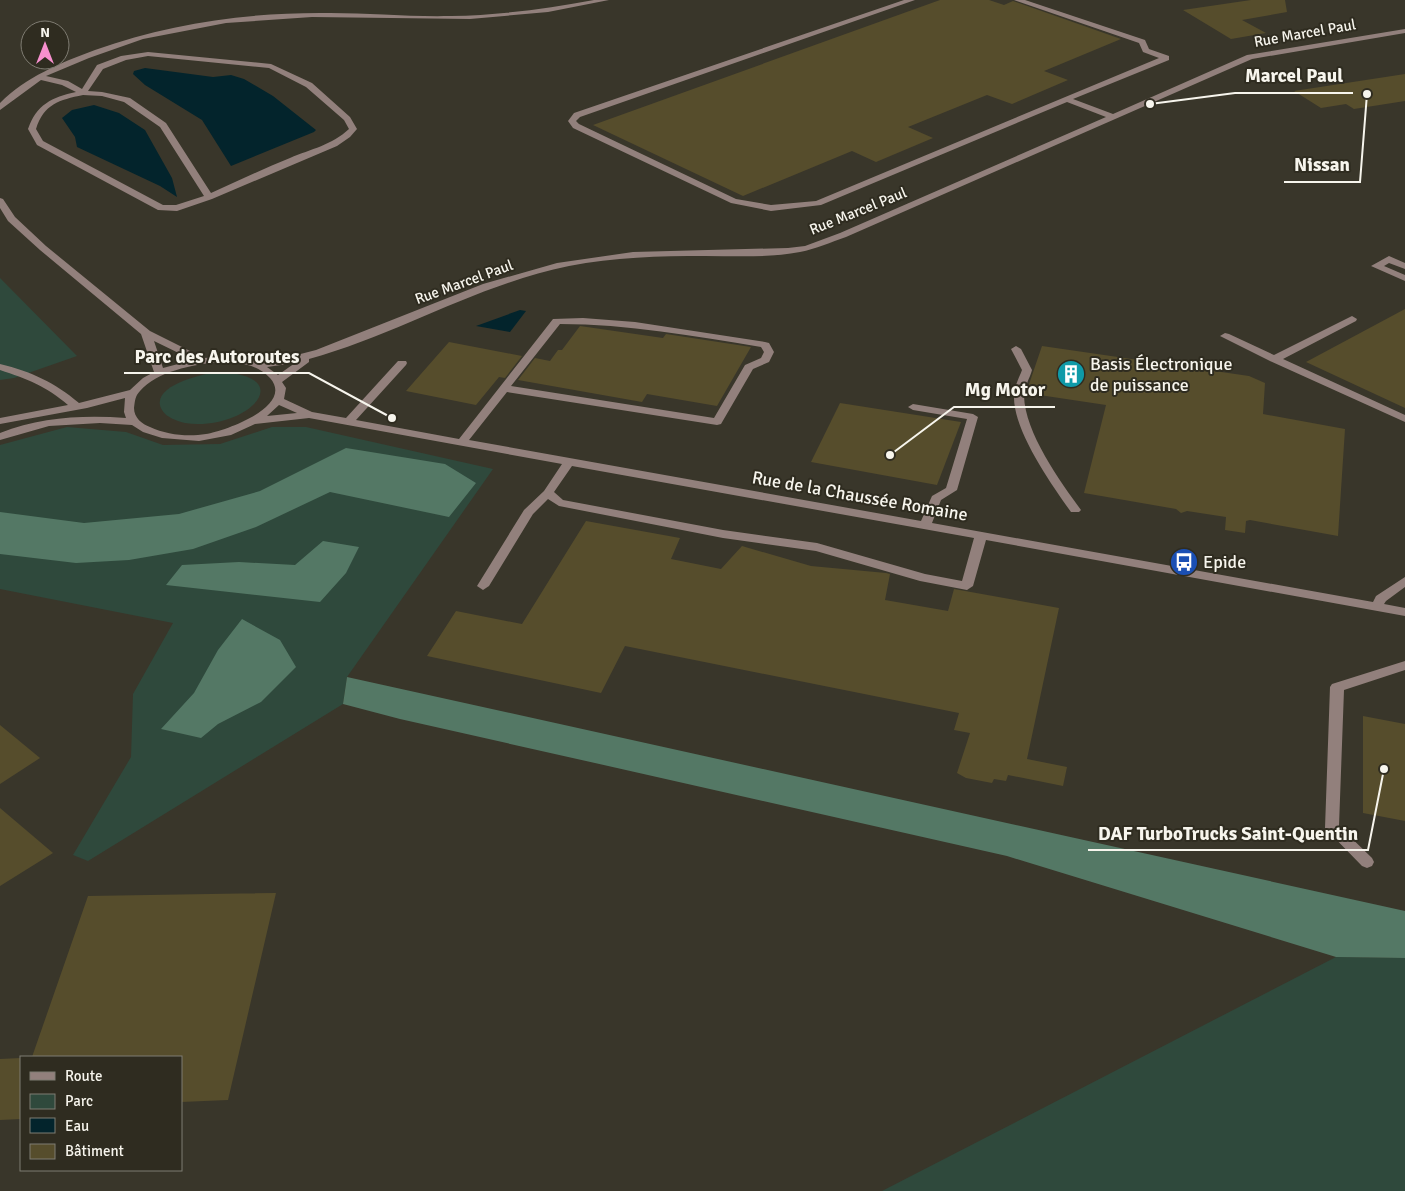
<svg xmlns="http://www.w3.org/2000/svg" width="1405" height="1191" font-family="Signika,sans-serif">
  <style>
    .green { fill: #2f493c }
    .forest { fill: #547865 }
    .water { fill: #03242c }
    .building { fill: #564d2c }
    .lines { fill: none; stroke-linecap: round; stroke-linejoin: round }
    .minor { fill: #92807c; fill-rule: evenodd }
    .labels { text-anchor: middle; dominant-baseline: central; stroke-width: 4; stroke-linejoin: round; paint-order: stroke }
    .far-street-label { font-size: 15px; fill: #f7f5ed; stroke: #2f2c20 }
    .poi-label { font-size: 18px; fill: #f7f5ed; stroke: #2f2c20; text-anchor: start }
    .street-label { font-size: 18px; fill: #f7f5ed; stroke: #2f2c20 }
    .leader { fill: none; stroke: #f7f5ed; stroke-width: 2 }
    .callout-dot { fill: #f7f5ed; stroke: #2f2c20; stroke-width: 2 }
    .callout-label { font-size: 19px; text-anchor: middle; font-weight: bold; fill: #f7f5ed; stroke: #2f2c20; stroke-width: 4; stroke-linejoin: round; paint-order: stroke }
  </style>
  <rect width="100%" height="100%" fill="#39362a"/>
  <g class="green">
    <path d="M 0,278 L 77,356 L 14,378 L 0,380 Z"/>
    <path d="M 217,372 C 303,375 245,432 185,423 C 177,421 167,418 162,410 C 148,386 203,374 217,372 Z"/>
    <path d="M 67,427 L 126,432 L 163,445 L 220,444 L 272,427 L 306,427 L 493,469 L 347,677 L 343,704 L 88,861 L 73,855 L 131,757 L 133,694 L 173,623 L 0,589 L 0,445 Z"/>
    <path d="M 1336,957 L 1405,958 L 1405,1191 L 882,1191 Z"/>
  </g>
  <g class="forest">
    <path d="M 346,448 L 445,464 L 476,483 L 449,517 L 330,492 L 256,527 L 193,549 L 129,560 L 76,563 L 0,554 L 0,512 L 84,523 L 179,514 L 260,491 Z"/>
    <path d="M 323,541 L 359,547 L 346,573 L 320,602 L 166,585 L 182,565 L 239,562 L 295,565 Z"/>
    <path d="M 242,619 L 280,640 L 296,667 L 261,702 L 218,724 L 201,738 L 161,729 L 194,693 L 218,650 Z"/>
    <path d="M 347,677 L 1405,911 L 1405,958 L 1336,957 L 1007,856 L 400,719 L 343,704 Z"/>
  </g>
  <g class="water">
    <path d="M 145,68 L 213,77 L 231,75 L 244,79 L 273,96 L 316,130 L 314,132 L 231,166 L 202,120 L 145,85 L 133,74 L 134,71 Z"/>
    <path d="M 94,105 L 119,113 L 145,130 L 172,178 L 177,197 L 160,186 L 77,147 L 75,137 L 62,118 L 72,110 Z"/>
    <path d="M 520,310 L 526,311 L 510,332 L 476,326 Z"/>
  </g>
  <g class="building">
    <path d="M 940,0 L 989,0 L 1004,5 L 1013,1 L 1121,39 L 1044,71 L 1068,80 L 1012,104 L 987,95 L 908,127 L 933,138 L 876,162 L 852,151 L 743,196 L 593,125 Z"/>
    <path d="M 1251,0 L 1285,0 L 1287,12 L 1242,20 L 1266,33 L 1231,39 L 1183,10 Z"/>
    <path d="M 1405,74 L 1405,101 L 1354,109 L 1346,104 L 1321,108 L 1294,91 Z"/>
    <path d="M 1405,309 L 1405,408 L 1306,362 Z"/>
    <path d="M 580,326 L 663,338 L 666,334 L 751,347 L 717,406 L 647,394 L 642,402 L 518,380 L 535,358 L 550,361 L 558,350 L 562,350 Z"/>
    <path d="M 449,342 L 522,356 L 505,378 L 499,377 L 476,405 L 406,391 Z"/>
    <path d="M 1042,346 L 1249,376 L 1265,383 L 1263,414 L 1345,429 L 1338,536 L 1250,520 L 1246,521 L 1245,533 L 1225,530 L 1226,517 L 1187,511 L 1181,513 L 1176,509 L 1084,493 L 1106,405 L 1026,393 Z"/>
    <path d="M 840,403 L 961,422 L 937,485 L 811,462 Z"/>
    <path d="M 586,521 L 680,538 L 671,559 L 721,569 L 742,546 L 811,566 L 886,573 L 890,574 L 885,600 L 948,611 L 954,589 L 1059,608 L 1027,759 L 1067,767 L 1063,786 L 1008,775 L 1006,781 L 994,779 L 992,783 L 966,778 L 957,773 L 970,733 L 954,730 L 959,713 L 625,646 L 601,693 L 427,656 L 456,611 L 522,624 Z"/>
    <path d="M 1363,716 L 1405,724 L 1405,821 L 1363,813 Z"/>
    <path d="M 0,725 L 40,758 L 0,784 Z"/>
    <path d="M 0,808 L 53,853 L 0,886 Z"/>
    <path d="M 276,893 L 228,1100 L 181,1102 L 181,1057 L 32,1057 L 88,896 Z"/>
    <path d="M 21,1058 L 21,1119 L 0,1120 L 0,1059 Z"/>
  </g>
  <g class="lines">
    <g class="minor">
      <path d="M 594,0 L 609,0 L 548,12 L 470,19 L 312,17 L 226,23 L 143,39 L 89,58 L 46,76 L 68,81 L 82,89 L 97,65 L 121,56 L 148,52 L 271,64 L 312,83 L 350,117 L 357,129 L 350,137 L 337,146 L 212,199 L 177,211 L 158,210 L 37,145 L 28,129 C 36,105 52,97 76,92 L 62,85 L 41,80 L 0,110 L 0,103 C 26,77 60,63 95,50 C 170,23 250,12 330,13 C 370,13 410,17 451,16 C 499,15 547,9 594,0 ZM 148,56 L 269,68 L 306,87 L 344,120 L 349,129 C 332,145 311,149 290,158 C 263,169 237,181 211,193 L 166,123 L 130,98 L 102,92 L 88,91 L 103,69 L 126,60 ZM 83,95 L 102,96 L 124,102 L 160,127 L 204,196 L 176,205 L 163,205 L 43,141 L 36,129 C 44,104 59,100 83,95 Z"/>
      <path d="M 904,0 L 915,0 L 580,117 L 576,121 L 579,124 L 736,199 L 771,205 L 816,201 L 1159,58 L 1143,52 L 1139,43 L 1014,0 L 1025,0 L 1145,40 L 1149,49 L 1169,56 L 1169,60 L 1073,99 L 1113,114 L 1247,55 L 1405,29 L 1405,33 L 1252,59 L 846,237 C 831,242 816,249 800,252 C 769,258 736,256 705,256 C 659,256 614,257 569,266 C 476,285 399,334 309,359 L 309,362 L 282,382 L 286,388 L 284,399 L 312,412 L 346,418 L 398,361 L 406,361 L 407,363 L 406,365 L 356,420 L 459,439 L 553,319 L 583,318 L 635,322 L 765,342 L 769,343 L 774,352 L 769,362 L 753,369 L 721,424 L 717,425 L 507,392 L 469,440 L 921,521 L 932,496 L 946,488 L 967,419 L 913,410 L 908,407 L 913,404 L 973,414 L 978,417 L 957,490 L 941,500 L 932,523 L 1373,602 L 1376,596 L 1405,577 L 1405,587 L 1386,601 L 1384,604 L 1405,608 L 1405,616 L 986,540 L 973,586 L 967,590 L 920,581 L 816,551 L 723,538 L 559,506 L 548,499 L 533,514 L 489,586 L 483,590 L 477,586 L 524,510 L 544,491 L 562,464 L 309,418 L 255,424 L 231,435 L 199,441 L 162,438 L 143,432 L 132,425 L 100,423 L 49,426 L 0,440 L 0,433 C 41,417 83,415 126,418 L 124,412 L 125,398 L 87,408 L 0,424 L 0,418 L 68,405 C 46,386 27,379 0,370 L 0,364 C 32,372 54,382 79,403 L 130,390 L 143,378 L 154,372 L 141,334 L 40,250 L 8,221 L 0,208 L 0,198 L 3,199 L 15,217 L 46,246 L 150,331 L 204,358 L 232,356 L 260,361 L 285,358 L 316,350 L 483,284 L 557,263 L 633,252 L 788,248 L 805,246 L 840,233 L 1106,117 L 1067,102 L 821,205 L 771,211 L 731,203 L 573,128 L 568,121 L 574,113 ZM 560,324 C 628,324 694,336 761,347 L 764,352 L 761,358 L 745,365 L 714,418 L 511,386 ZM 154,341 L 193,360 L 163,368 ZM 217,362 C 236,362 256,363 270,378 C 295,406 225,431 206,434 C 188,437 167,435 150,427 C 142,424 134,418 134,408 C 135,401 135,396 140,391 C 157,371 193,365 217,362 ZM 295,363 L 278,375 L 267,367 ZM 279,405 L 297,413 L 267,416 ZM 572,466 L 974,538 L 962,581 L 925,574 L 817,543 L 723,530 L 563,500 L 554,492 Z"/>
      <path d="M 1389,256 L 1405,263 L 1405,269 L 1389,263 L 1384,266 L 1405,275 L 1405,281 L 1371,266 Z"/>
      <path d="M 1352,316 L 1357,319 L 1356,321 L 1283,359 L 1405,415 L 1405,422 L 1270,361 L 1220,336 L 1225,333 L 1229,334 L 1274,355 Z"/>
      <path d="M 1016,346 L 1021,349 L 1032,370 C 1030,378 1024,387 1024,396 C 1025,433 1060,481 1081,510 L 1079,512 L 1071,512 C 1051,484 1013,430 1014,396 C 1014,387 1019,378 1022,370 L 1011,349 Z"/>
      <path d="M 1405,661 L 1405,670 L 1344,690 L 1339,826 L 1372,858 L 1374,862 L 1372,866 L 1367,868 L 1362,866 L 1325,828 L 1330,687 L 1332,684 Z"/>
    </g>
  </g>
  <defs>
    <symbol id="building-disc" viewBox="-11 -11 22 22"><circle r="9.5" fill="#0f9aa8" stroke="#2f2c20"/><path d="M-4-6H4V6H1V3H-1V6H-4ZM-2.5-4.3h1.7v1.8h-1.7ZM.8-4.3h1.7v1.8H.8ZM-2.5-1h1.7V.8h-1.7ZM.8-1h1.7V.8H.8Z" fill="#fff"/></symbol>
    <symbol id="bus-disc" viewBox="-11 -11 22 22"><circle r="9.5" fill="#1a4fb4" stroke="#2f2c20"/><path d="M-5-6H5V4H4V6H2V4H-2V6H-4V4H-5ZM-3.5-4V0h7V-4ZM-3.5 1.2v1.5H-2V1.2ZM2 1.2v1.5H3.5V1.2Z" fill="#fff"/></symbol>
  </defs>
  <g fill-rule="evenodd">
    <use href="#building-disc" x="1055" y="358" width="32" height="32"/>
    <use href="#bus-disc" x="1168" y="546" width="32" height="32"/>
  </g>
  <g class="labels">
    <g class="far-street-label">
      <text transform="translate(1305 33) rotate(-10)">Rue Marcel Paul</text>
      <text transform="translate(858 211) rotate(-22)">Rue Marcel Paul</text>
      <text transform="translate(464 282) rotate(-20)">Rue Marcel Paul</text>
    </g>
    <g class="poi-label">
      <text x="1090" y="364">Basis Électronique<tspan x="1090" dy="21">de puissance</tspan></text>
      <text x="1203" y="562">Epide</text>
    </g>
    <g class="street-label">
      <text transform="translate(860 496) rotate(10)">Rue de la Chaussée Romaine</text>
    </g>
  </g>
  <path class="leader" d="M1150 104L1235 93H1353M1367 94L1360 182H1284M392 418L309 373H124M890 455L954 407H1055M1384 769L1368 850H1088"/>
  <g class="callout-dot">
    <circle cx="1150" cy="104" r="5"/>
    <circle cx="1367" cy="94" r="5"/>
    <circle cx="392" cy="418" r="5"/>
    <circle cx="890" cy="455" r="5"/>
    <circle cx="1384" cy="769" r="5"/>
  </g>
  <g class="callout-label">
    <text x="1294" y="82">Marcel Paul</text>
    <text x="1322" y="171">Nissan</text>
    <text x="217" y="363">Parc des Autoroutes</text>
    <text x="1005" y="396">Mg Motor</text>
    <text x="1228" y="840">DAF TurboTrucks Saint-Quentin</text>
  </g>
  <rect x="20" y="1056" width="162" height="115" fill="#2f2c20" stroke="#7f7c72"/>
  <rect x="30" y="1072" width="25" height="8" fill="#92807c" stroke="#7f7c72"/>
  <text x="65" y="1081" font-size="15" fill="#f7f5ed">Route</text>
  <rect x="30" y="1094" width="25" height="15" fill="#2f493c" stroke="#7f7c72"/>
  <text x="65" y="1106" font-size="15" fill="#f7f5ed">Parc</text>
  <rect x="30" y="1118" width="25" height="15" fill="#03242c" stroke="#7f7c72"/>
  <text x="65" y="1131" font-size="15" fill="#f7f5ed">Eau</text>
  <rect x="30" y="1144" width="25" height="15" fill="#564d2c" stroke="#7f7c72"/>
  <text x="65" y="1156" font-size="15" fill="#f7f5ed">Bâtiment</text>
  <g transform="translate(45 45)"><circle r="24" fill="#2f2c20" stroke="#7f7c72"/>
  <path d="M0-4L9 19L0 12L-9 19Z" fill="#f790ce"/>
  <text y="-8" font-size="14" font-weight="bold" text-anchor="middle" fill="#f7f5ed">N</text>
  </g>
</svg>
